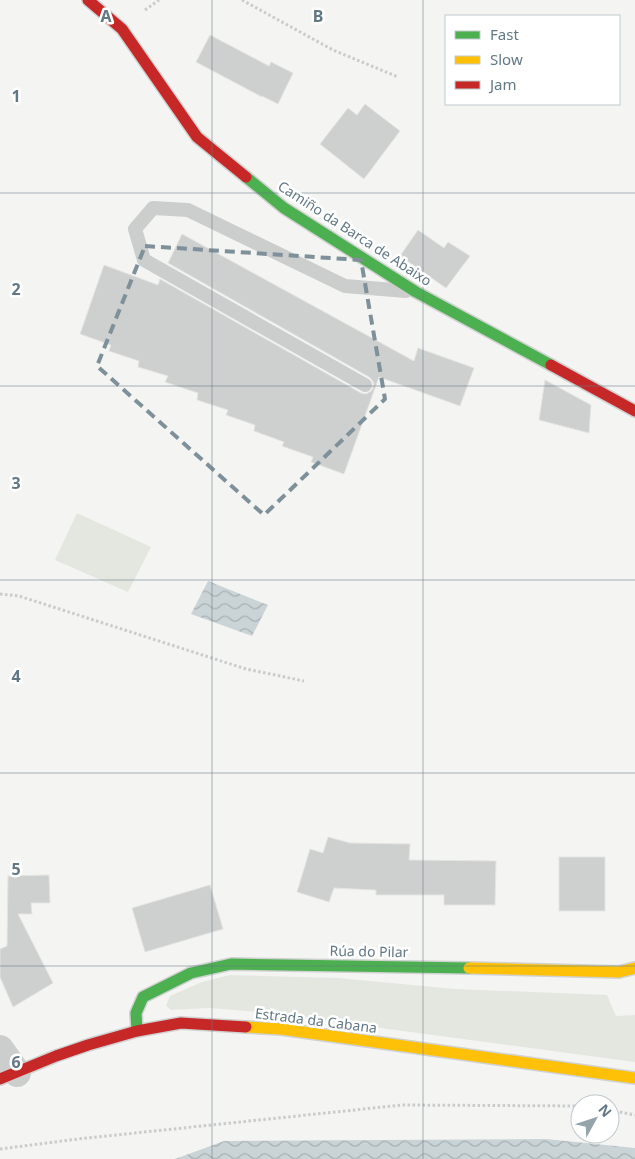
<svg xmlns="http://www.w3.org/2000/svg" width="635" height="1159" font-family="'Noto Sans',sans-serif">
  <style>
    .park { fill: #e4e7e0 }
    .water { fill: url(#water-waves) }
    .building { fill: #cecfcf; stroke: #e4e4e2 }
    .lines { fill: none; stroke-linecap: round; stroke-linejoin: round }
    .fast-casing { stroke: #d0d2d2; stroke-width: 14 }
    .slow-casing { stroke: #d0d2d2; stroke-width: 14 }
    .jam-casing { stroke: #d0d2d2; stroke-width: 14 }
    .path { stroke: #cacbcc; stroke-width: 3; stroke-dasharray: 2.5 2.5; stroke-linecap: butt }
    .lane { stroke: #cccdcd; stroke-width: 14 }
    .street { stroke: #cccdcd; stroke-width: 28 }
    .fast { stroke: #4caf50; stroke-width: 11 }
    .slow { stroke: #ffc107; stroke-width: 11 }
    .jam { stroke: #c62828; stroke-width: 11 }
    .marked { fill: none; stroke: #7e909a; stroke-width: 4; stroke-dasharray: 10 6; stroke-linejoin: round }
    .grid { fill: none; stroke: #627885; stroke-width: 1; stroke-opacity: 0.55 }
    .labels { text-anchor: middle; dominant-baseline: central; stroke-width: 5; stroke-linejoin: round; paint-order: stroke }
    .street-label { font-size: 14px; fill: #627885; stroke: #fff }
    .grid-label { font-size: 16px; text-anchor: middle; font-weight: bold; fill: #627885; stroke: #fff; stroke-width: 5; stroke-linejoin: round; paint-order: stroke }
  </style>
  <defs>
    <pattern id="water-waves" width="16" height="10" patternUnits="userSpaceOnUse" patternTransform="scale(1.25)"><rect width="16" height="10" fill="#cad4d6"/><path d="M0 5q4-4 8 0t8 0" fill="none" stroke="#a7b1b3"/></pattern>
  </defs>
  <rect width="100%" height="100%" fill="#f4f4f2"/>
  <g class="park">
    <path d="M 77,513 L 151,547 L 128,592 L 55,560 Z"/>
    <path d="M 230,975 L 338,978 L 455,989 L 607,995 L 616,1016 L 635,1015 L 635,1062 L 260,1012 L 209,1008 L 171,1010 L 166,1006 L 170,996 L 202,982 Z"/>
  </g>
  <g class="water">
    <path d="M 208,581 L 268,605 L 252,636 L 191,614 Z"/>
    <path d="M 546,1139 L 635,1148 L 635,1159 L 175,1159 L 224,1141 Z"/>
  </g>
  <g class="building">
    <path d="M 210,35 L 269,66 L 271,62 L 293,73 L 278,104 L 262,96 L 262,97 L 196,62 Z"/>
    <path d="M 365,104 L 400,131 L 364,179 L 320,144 L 348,108 L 357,115 Z"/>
    <path d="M 418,230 L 444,248 L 448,242 L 470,256 L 446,288 L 400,256 Z"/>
    <path d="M 182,234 L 414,361 L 418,348 L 474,368 L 460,406 L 379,377 L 344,474 L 311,462 L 313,457 L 282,446 L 284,442 L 254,431 L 255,425 L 226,415 L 228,410 L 197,400 L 198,393 L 165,382 L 168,376 L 138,367 L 139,361 L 109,351 L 111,345 L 80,334 L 104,265 L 158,285 L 160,279 L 361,393 L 366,394 L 370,392 L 372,390 L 374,384 L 372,380 L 369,377 L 168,263 Z"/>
    <path d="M 545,380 L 591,405 L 589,433 L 539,420 Z"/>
    <path d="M 328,837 L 350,843 L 410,844 L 409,860 L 496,861 L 495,905 L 444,905 L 444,895 L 376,895 L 376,890 L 334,888 L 329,902 L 297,892 L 310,849 L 323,853 Z"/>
    <rect x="559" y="857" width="46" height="54"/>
    <path d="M 49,875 L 50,903 L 31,903 L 32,914 L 18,914 L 53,983 L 13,1007 L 0,977 L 0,949 L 7,946 L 8,876 Z"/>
    <path d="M 210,885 L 223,929 L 145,952 L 132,908 Z"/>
  </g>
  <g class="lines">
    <defs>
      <g id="fast">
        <path d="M 246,177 L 284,208 L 416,292 L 551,365"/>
        <path d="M 137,1031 L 136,1013 L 143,997 L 191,973 L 231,964 L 469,968"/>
      </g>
      <g id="slow">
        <path d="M 469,968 L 619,972 L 635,968"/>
        <path d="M 246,1027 L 281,1029 L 635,1078"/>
      </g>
      <g id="jam">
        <path d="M 88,0 L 122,29 L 197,137 L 246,177"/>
        <path d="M 551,365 L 635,411"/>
        <path d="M 0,1079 L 56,1056 L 88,1045 L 137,1031 L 181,1023 L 246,1027"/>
      </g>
    </defs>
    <use href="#fast" class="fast-casing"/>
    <use href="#slow" class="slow-casing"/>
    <use href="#jam" class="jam-casing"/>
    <g class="path">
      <path d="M 242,0 L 333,50 L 398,77"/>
      <path d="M 145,10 L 159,0"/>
      <path d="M 0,594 L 19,596 L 246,669 L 304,681"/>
      <path d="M 610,1110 L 635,1115"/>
      <path d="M 0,1149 L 78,1139 L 402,1105 L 580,1106"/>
    </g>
    <path class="lane" d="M 365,385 L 144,260 L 135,229 L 153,208 L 188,210 L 345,286 L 406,291"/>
    <path class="street" d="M 0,1049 L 17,1073"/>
    <use href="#fast" class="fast"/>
    <use href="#slow" class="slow"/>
    <use href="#jam" class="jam"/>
  </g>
  <path class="marked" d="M 145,246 L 361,260 L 385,399 L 264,515 L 97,366 Z"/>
  <path class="grid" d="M 212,0 L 212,1159M 423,0 L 423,1159M 0,193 L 635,193M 0,386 L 635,386M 0,580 L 635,580M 0,773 L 635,773M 0,966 L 635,966"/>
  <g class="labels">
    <g class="street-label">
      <text transform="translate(355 233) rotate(33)">Camiño da Barca de Abaixo</text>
      <text transform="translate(369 951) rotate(1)">Rúa do Pilar</text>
      <text transform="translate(316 1020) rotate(7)">Estrada da Cabana</text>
    </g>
  </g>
  <g class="grid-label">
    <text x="106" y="22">A</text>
    <text x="318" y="22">B</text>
    <text x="16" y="102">1</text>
    <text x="16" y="295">2</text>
    <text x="16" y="489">3</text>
    <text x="16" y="682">4</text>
    <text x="16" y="875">5</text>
    <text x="16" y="1068">6</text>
  </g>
  <rect x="445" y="15" width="175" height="90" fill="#ffffff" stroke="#c0c9ce"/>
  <rect x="455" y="31" width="25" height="8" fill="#4caf50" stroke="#c0c9ce"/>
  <text x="490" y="40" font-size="15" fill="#627885">Fast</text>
  <rect x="455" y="56" width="25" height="8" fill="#ffc107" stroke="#c0c9ce"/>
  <text x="490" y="65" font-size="15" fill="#627885">Slow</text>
  <rect x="455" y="81" width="25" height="8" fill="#c62828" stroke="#c0c9ce"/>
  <text x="490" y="90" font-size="15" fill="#627885">Jam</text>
  <g transform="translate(595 1119) rotate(50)"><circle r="24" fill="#ffffff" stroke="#c0c9ce"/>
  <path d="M0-4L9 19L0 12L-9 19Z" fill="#95a3ab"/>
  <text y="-8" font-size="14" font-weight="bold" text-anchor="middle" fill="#627885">N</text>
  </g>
</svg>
